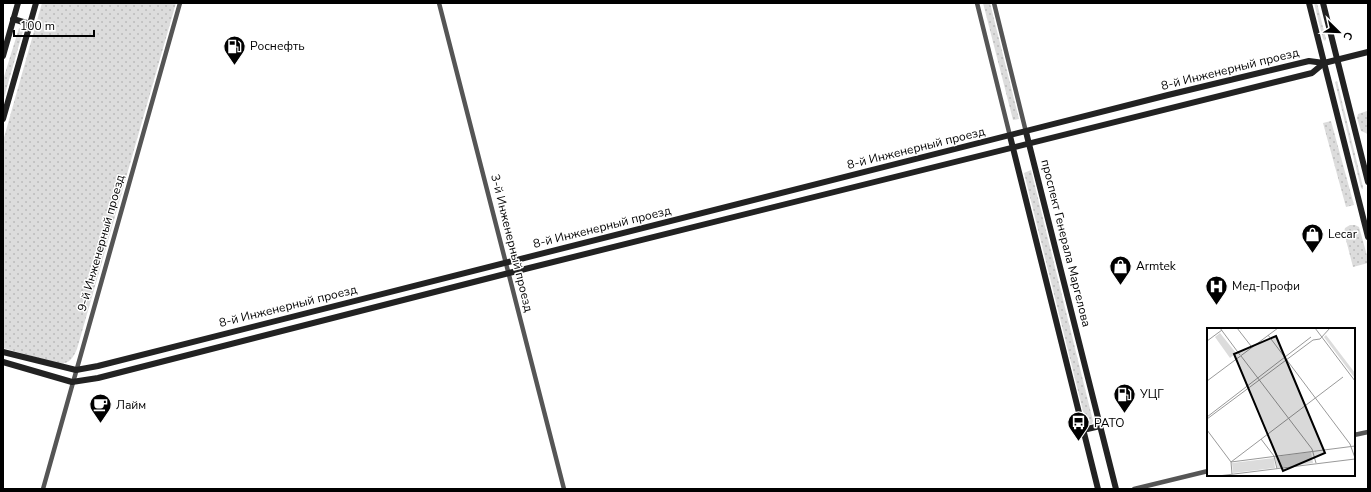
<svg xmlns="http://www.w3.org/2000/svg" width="1371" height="492" font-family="'Nunito Sans',sans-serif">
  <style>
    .grass { fill: url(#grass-dots) }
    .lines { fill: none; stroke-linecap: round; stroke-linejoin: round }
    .street { stroke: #555; stroke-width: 4.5 }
    .secondary { stroke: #222; stroke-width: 6 }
    .labels { text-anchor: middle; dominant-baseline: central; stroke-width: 3; stroke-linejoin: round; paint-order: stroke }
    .poi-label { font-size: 12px; fill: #000; stroke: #fff; text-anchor: start }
    .street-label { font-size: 12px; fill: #000; stroke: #fff }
    .inset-road { fill: none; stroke: #999; stroke-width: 1 }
    .view { fill: #000; fill-opacity: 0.15; stroke: #000; stroke-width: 2 }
    .inset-edge { fill: none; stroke: #000; stroke-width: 2 }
  </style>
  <defs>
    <pattern id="grass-dots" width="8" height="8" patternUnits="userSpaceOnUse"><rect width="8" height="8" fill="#dcdcdc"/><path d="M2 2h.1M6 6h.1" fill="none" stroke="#bbb" stroke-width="1.8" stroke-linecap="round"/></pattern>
  </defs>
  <rect width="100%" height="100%" fill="#fff"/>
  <g class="grass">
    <path d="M 42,3 L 176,3 L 77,349 C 73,358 70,363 60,364 L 3,348 L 3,141 Z"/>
    <path d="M 983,3 L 990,3 L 1019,119 L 1013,120 Z"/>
    <path d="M 1314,3 L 1317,3 L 1326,39 L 1325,41 L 1323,39 Z"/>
    <path d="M 19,28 L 22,29 L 23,31 L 3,101 L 3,80 Z"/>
    <path d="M 1337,81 L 1363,187 L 1363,189 L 1361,188 L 1335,82 Z"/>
    <path d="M 1367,111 L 1368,111 L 1368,134 L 1361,131 L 1357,118 L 1358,114 Z"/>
    <path d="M 1331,121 L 1354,205 L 1346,207 L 1323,123 Z"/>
    <path d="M 1031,170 L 1093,421 L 1092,424 L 1088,425 L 1086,423 L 1024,173 Z"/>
    <path d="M 1350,225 L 1355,225 L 1359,227 L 1368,259 L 1368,263 L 1353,267 L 1344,232 L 1345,228 Z"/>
  </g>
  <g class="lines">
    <g class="street">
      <path d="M 439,3 L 564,489"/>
      <path d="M 977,3 L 1010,136"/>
      <path d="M 994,3 L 1026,132"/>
      <path d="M 1354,435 L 1368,432"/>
      <path d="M 43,489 L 180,3"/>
      <path d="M 1134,489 L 1208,471"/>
    </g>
    <g class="secondary">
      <path d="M 1309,3 L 1368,237"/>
      <path d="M 1323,3 L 1368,182"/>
      <path d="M 13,19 L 30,24"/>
      <path d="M 3,56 L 18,3"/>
      <path d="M 3,119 L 36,3"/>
      <path d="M 1026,132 L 1116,489"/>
      <path d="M 1010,136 L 1098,489"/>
      <path d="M 3,352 L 76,370 L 98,366 L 1168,95 L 1309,61 L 1324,63 L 1368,52"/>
      <path d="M 3,362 L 72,382 L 98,378 L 509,273 L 1312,73 L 1324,63"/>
      <path d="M 1083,430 L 1100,426"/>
    </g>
  </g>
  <defs>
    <symbol id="fuel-pin" viewBox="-11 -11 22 30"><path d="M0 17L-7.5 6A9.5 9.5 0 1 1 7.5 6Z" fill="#000" stroke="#fff"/><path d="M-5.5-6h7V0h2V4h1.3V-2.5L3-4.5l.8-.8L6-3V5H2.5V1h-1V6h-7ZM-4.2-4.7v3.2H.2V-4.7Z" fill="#fff"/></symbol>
    <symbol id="shop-pin" viewBox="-11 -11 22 30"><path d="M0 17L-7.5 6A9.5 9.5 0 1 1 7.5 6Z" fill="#000" stroke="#fff"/><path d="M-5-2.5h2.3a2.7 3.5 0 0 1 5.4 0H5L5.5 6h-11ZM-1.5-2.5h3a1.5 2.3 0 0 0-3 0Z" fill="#fff"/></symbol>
    <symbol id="hospital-pin" viewBox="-11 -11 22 30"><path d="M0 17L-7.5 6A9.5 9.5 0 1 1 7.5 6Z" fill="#000" stroke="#fff"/><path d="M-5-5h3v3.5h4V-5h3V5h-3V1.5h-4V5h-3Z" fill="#fff"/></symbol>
    <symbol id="cafe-pin" viewBox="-11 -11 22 30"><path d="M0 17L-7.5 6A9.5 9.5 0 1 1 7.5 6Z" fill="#000" stroke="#fff"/><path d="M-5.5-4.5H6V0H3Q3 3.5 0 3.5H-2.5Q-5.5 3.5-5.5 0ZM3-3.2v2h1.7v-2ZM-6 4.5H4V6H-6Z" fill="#fff"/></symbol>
    <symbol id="bus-pin" viewBox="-11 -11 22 30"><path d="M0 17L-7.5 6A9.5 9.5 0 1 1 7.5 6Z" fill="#000" stroke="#fff"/><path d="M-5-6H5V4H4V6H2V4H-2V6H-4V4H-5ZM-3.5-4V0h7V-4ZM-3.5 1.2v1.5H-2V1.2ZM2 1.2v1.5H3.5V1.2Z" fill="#fff"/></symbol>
  </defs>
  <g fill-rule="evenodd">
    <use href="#fuel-pin" x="222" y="34" width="25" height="34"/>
    <use href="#shop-pin" x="1300" y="222" width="25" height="34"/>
    <use href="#shop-pin" x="1108" y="254" width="25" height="34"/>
    <use href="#hospital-pin" x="1204" y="274" width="25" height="34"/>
    <use href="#fuel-pin" x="1112" y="382" width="25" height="34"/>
    <use href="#cafe-pin" x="88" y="392" width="25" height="34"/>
    <use href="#bus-pin" x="1066" y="410" width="25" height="34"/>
  </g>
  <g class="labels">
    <g class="poi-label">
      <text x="250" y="46">Роснефть</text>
      <text x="1328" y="234">Lecar</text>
      <text x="1136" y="266">Armtek</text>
      <text x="1232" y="286">Мед-Профи</text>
      <text x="1140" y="394">УЦГ</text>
      <text x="116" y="405">Лайм</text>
      <text x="1094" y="423">РАТО</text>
    </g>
    <g class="street-label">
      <text transform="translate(1230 69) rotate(-14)">8-й Инженерный проезд</text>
      <text transform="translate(916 148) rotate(-14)">8-й Инженерный проезд</text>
      <text transform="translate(602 227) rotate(-14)">8-й Инженерный проезд</text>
      <text transform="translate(101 243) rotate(-74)">9-й Инженерный проезд</text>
      <text transform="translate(512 243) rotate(76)">3-й Инженерный проезд</text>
      <text transform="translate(1066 243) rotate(76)">проспект Генерала Маргелова</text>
      <text transform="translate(288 306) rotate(-14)">8-й Инженерный проезд</text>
    </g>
  </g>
  <g transform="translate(1207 328)">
    <rect width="148" height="148" fill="#fff"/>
    <path d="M 119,7 L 148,45 L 147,49 L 117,9 ZM 104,124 L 106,135 L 70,140 L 68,129 ZM 67,130 L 68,140 L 26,145 L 25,135 Z" fill="#dcdcdc"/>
    <path d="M 13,5 L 29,25 L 23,30 L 8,9 Z" fill="#dcdcdc"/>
    <path class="inset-road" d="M 13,0 L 33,27M 30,0 L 44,18M 108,0 L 148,53M 61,7 L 143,116 L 148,130M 106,12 L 113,11 L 123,0M 0,13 L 15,2M 34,28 L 105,121 L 109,135M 0,53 L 71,0M 0,89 L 104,9M 0,91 L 106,12M 0,102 L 24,134 L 25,146M 54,111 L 67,128 L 70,141M 24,134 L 136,49M 24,134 L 148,118M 11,148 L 148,131"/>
    <path class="view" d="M 69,8 L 118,125 L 76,143 L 27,26 Z"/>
    <rect width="148" height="148" class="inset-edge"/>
  </g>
  <rect width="1371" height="492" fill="none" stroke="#000000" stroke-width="8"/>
  <g transform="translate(1339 32) rotate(113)" stroke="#ffffff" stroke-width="3" paint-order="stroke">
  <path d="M0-3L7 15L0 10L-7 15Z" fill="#000000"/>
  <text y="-6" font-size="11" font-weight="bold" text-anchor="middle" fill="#000000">С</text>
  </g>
  <path d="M14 30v6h80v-6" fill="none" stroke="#000000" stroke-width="2"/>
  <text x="20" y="30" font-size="12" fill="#000000" stroke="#ffffff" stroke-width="3" paint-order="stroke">100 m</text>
</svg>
